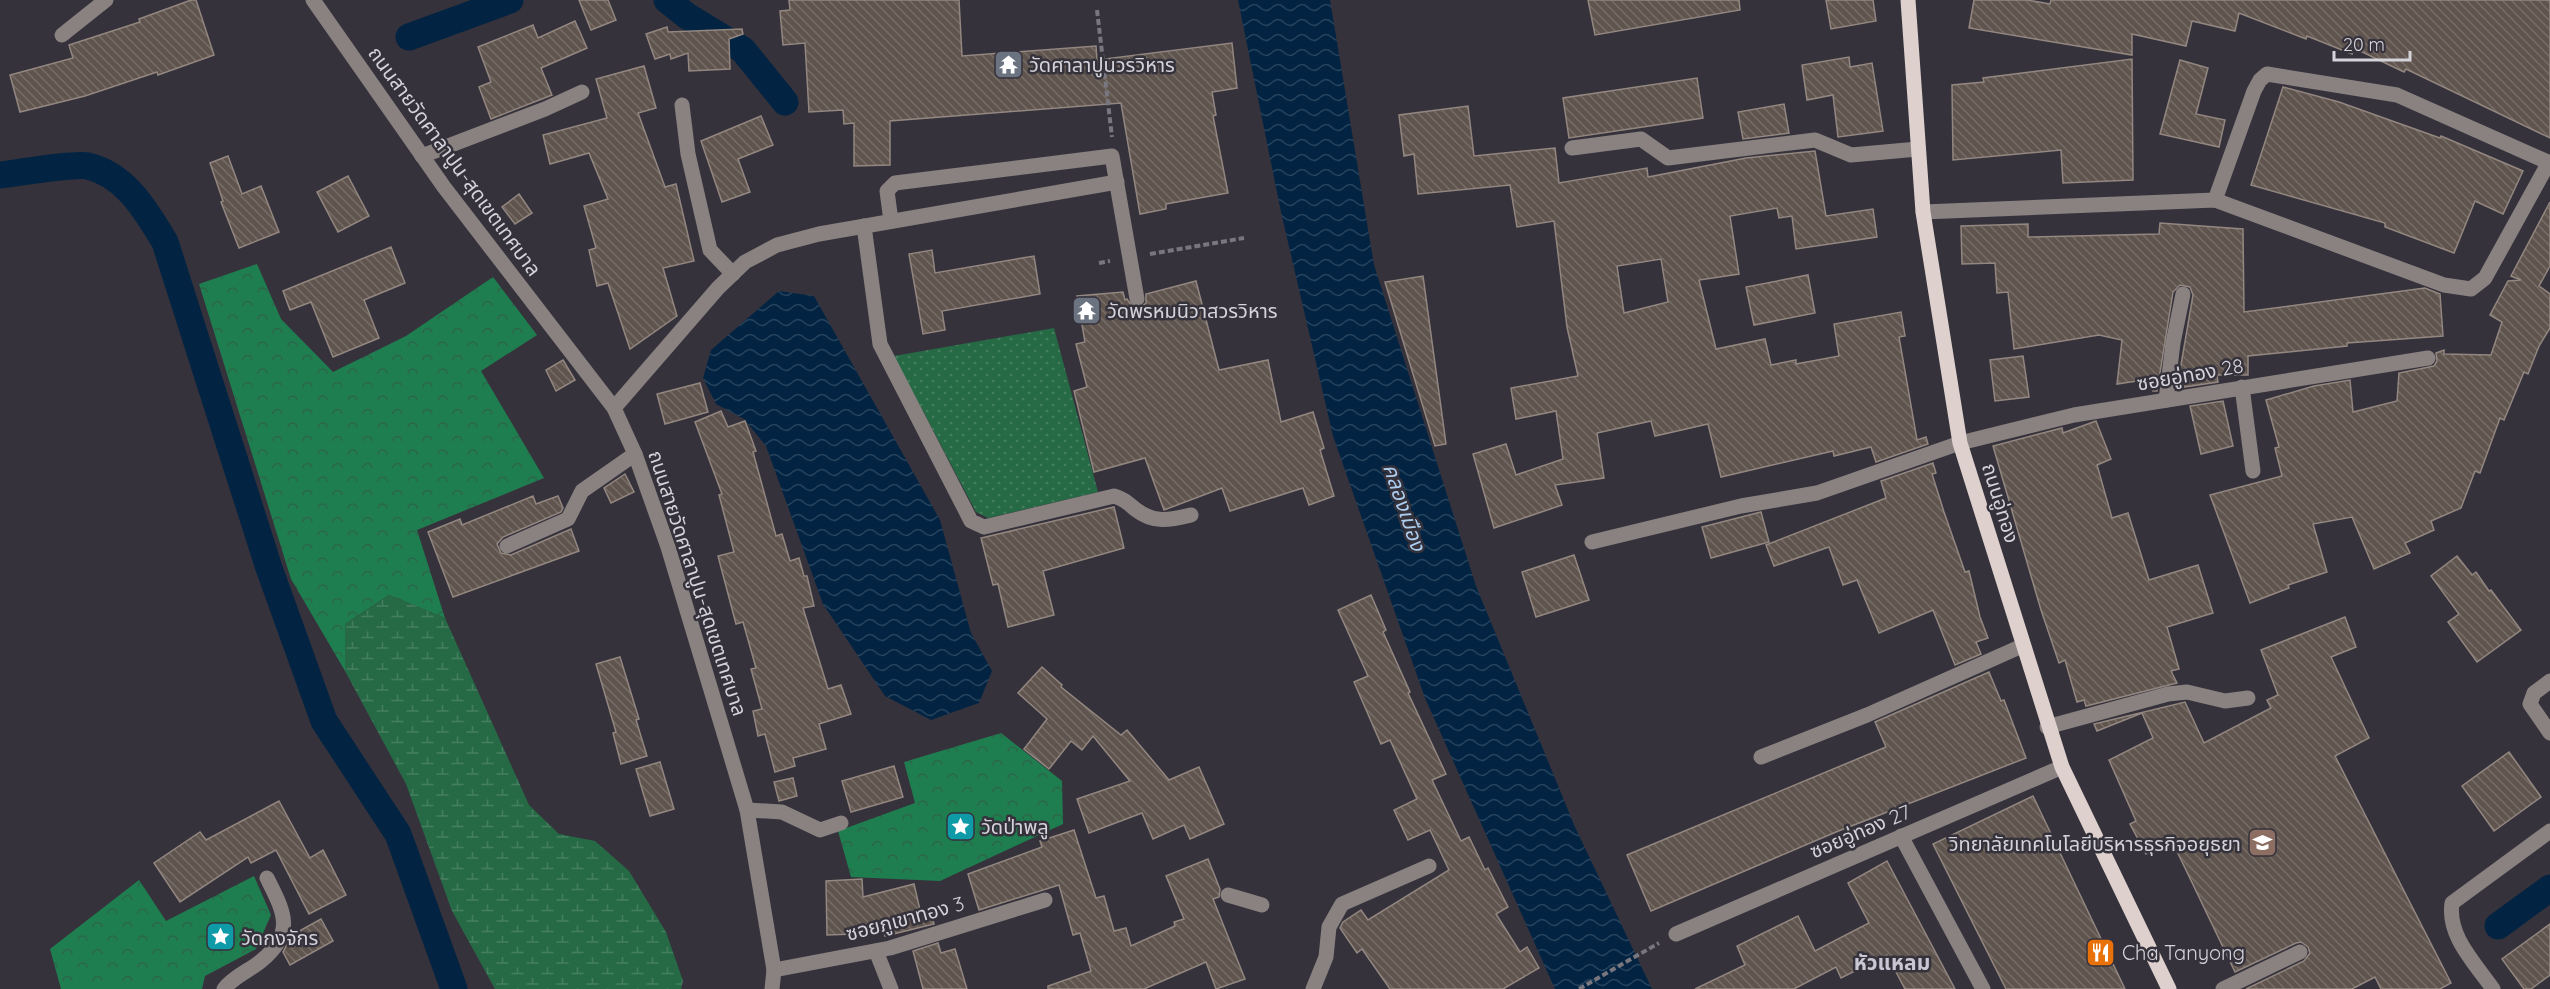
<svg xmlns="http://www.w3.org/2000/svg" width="2550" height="989" font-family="Quicksand,'Noto Sans Thai',sans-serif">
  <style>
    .grass { fill: url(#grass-dots) }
    .forest { fill: url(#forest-crowns) }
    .wetland { fill: url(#wetland-marsh) }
    .water { fill: url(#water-waves) }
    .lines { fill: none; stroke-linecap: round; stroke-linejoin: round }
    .canal { stroke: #022442; stroke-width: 27 }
    .building { fill: url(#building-back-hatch); stroke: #938780; stroke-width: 1.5; fill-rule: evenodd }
    .path { stroke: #78767e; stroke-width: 4; stroke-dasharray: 6 3; stroke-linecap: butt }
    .minor { stroke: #898280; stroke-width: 15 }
    .major { stroke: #ded1cd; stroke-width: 15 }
    .labels { text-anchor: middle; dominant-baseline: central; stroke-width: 5; stroke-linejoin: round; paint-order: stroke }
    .poi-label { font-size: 20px; fill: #d5d3da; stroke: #35323c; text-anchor: start }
    .street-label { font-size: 20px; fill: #d5d3da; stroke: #35323c }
    .water-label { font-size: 21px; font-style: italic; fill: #adcdee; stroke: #35323c }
    .neighbourhood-label { font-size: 21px; font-weight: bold; fill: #cac7d4; stroke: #35323c }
  </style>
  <defs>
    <pattern id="grass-dots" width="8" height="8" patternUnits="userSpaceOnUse" patternTransform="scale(1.5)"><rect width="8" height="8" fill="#266a45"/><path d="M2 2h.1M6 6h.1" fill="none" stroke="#457e5f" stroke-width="1.8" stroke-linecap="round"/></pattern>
    <pattern id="forest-crowns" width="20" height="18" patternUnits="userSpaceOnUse" patternTransform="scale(1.5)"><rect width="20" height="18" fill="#1f7e4f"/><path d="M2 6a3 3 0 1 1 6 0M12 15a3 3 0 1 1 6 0" fill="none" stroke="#2c6549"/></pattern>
    <pattern id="wetland-marsh" width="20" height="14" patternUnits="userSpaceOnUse" patternTransform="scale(1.5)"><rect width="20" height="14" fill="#266a45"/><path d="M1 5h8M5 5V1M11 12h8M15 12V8" fill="none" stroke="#457e5f"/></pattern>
    <pattern id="water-waves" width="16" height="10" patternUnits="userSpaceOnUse" patternTransform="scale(1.5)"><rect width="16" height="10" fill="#022442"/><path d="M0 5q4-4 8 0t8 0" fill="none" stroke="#26435d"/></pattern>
    <pattern id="building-back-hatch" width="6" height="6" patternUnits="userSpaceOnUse" patternTransform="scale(1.5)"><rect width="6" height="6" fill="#60554e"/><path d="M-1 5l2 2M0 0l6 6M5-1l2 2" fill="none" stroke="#766d67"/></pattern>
  </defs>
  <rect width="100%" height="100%" fill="#35323c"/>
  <path class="grass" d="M 1054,328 L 1098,492 L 988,518 L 976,512 L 894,356 Z"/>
  <g class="forest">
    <path d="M 257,264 L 281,319 L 333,372 L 406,336 L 493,277 L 537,335 L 481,371 L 544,478 L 417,530 L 445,618 L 389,595 L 345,624 L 345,671 L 291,579 L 199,284 Z"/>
    <path d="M 1001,733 L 1062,781 L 1063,824 L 940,881 L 851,877 L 838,831 L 915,803 L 904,762 Z"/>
    <path d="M 254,876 L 271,915 L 256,949 L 205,976 L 202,989 L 61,989 L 50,949 L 139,880 L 166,921 Z"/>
  </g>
  <path class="wetland" d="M 389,595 L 445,618 L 529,805 L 559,834 L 595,841 L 629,871 L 666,932 L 683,981 L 681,989 L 495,989 L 452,911 L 406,784 L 345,671 L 345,624 Z"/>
  <g class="water">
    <path d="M 1238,0 L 1330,0 L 1374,265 L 1476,586 L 1575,827 L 1652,989 L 1555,989 L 1425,698 L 1333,436 L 1281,212 Z"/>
    <path d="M 779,291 L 814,296 L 940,520 L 971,633 L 992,671 L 979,703 L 931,720 L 885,696 L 823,604 L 766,446 L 744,419 L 716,404 L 703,378 L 711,350 Z"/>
  </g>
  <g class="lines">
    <g class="canal">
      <path d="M 667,0 L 687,16 L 743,50 L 785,102"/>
      <path d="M 409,37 L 510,0"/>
      <path d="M 0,175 C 18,173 74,163 88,166 C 126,175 146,211 165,242 L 269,568 L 324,721 L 398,834 L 454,989"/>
      <path d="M 2498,926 L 2550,888"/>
    </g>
  </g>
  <g class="building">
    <path d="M 191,0 L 196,0 L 214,55 L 158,75 L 157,72 L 85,96 L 20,112 L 10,75 L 73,58 L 69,45 L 140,22 L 139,19 Z"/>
    <path d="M 579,0 L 608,0 L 616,20 L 591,30 Z"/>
    <path d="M 789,0 L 959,0 L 962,56 L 1096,46 L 1097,60 L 1232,43 L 1237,88 L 1212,92 L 1216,115 L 1213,116 L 1228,193 L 1166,204 L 1166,209 L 1140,214 L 1121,103 L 890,121 L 890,165 L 854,166 L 854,123 L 844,124 L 843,110 L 809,112 L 805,43 L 783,45 L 780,11 L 790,10 Z"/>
    <path d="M 1588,0 L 1739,0 L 1740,10 L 1595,35 Z"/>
    <path d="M 1826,0 L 1873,0 L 1876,21 L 1831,29 Z"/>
    <path d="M 1974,0 L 2027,0 L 2050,4 L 2051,0 L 2550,0 L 2550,138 L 2406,69 L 2404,72 L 2354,48 L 2352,54 L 2307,36 L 2306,39 L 2239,13 L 2235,31 L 2192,21 L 2186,46 L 2132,34 L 2132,55 L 1969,28 Z"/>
    <path d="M 575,21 L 587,48 L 541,68 L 552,95 L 491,119 L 479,87 L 491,82 L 478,47 L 533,25 L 538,38 Z"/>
    <path d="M 667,27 L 668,32 L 742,29 L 743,34 L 729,39 L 730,69 L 689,71 L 688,53 L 671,59 L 670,54 L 655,59 L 646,34 Z"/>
    <path d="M 1849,57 L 1850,67 L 1872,63 L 1883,131 L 1838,137 L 1833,95 L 1807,100 L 1802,65 Z"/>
    <path d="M 2132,59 L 2133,180 L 2063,183 L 2061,150 L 1953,160 L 1952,85 L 1984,82 L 1983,78 Z"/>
    <path d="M 2180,60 L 2208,68 L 2196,114 L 2225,120 L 2219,147 L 2160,134 Z"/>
    <path d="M 644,66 L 656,108 L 638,113 L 665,187 L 676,184 L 694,261 L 663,268 L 677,316 L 630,349 L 608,283 L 597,286 L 589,250 L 596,248 L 584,206 L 608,199 L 589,153 L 550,164 L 543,135 L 607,118 L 596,79 Z"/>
    <path d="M 1697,78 L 1703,118 L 1569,138 L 1563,98 Z"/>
    <path d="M 2283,87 L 2339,102 L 2440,138 L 2441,136 L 2523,171 L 2503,214 L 2475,201 L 2454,253 L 2385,227 L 2385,223 L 2251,185 Z"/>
    <path d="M 1784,104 L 1789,133 L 1743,139 L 1738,112 Z"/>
    <path d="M 1468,106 L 1474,156 L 1555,148 L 1559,183 L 1647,168 L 1648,177 L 1746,158 L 1815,151 L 1826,216 L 1873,209 L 1877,237 L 1796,249 L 1792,216 L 1779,218 L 1777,208 L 1730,216 L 1739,274 L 1699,280 L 1716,349 L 1765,339 L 1771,365 L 1796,360 L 1796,364 L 1839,356 L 1834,324 L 1901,312 L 1905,336 L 1899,337 L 1917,440 L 1926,437 L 1928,444 L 1876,462 L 1871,447 L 1834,456 L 1833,451 L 1721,477 L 1708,424 L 1655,436 L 1651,421 L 1597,433 L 1604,478 L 1555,485 L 1562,505 L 1494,528 L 1473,454 L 1506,444 L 1516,475 L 1563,459 L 1556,411 L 1516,419 L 1511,388 L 1578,376 L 1567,327 L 1554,221 L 1517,227 L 1510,185 L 1418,194 L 1414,154 L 1404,156 L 1399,115 ZM 1661,259 L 1668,302 L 1624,313 L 1617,266 Z"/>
    <path d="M 761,116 L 773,145 L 738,159 L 750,192 L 722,202 L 701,141 Z"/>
    <path d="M 228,156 L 242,194 L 261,186 L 279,232 L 239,248 L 221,202 L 223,201 L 210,163 Z"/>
    <path d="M 348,176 L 369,216 L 338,232 L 317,192 Z"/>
    <path d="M 519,194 L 532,213 L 515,224 L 502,207 Z"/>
    <path d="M 2550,202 L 2550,266 L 2539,286 L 2550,294 L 2550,328 L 2539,346 L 2528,374 L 2524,372 L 2504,420 L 2500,418 L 2480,473 L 2475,471 L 2461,508 L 2431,521 L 2434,530 L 2405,543 L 2410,553 L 2374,569 L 2352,517 L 2313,524 L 2327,572 L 2288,585 L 2289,588 L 2250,603 L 2210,495 L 2282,476 L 2275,448 L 2279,447 L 2266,400 L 2314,386 L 2350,380 L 2353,412 L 2397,401 L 2399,373 L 2434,366 L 2437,361 L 2436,353 L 2444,350 L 2444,354 L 2491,355 L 2502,322 L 2490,315 L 2508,281 L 2521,280 L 2511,276 Z"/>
    <path d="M 2160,223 L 2243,229 L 2244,312 L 2425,288 L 2440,294 L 2443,336 L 2347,343 L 2347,346 L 2248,356 L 2248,375 L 2217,375 L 2218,382 L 2177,388 L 2193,295 L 2190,287 L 2180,285 L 2173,292 L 2157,391 L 2153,391 L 2150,379 L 2117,384 L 2122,340 L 2099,335 L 2014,349 L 2008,292 L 1997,293 L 1995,263 L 1962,264 L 1961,226 L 2028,224 L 2028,237 L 2159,234 Z"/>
    <path d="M 391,247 L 405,283 L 364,300 L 379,338 L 333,357 L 311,302 L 290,310 L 283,291 Z"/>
    <path d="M 932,250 L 935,273 L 1034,256 L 1040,294 L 942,311 L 945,330 L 923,334 L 909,254 Z"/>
    <path d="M 1808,275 L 1815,313 L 1754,325 L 1746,287 Z"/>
    <path d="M 1423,276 L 1446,444 L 1435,446 L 1385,282 Z"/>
    <path d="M 1196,281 L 1219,370 L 1268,360 L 1281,422 L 1313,412 L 1324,448 L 1320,450 L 1334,496 L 1309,505 L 1303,488 L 1230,511 L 1222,488 L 1164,510 L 1145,458 L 1094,472 L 1074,391 L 1087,387 L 1076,344 L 1085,342 L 1077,296 L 1123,292 L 1125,300 L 1127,299 L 1133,308 L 1138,309 L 1146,303 L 1146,294 Z"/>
    <path d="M 2023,356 L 2029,397 L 1995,401 L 1990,360 Z"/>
    <path d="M 563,360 L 575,380 L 556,391 L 546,370 Z"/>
    <path d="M 700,383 L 708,412 L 665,424 L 657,394 Z"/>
    <path d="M 2223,401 L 2233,446 L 2201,454 L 2190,406 Z"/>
    <path d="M 721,411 L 728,427 L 745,421 L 756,451 L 753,452 L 776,536 L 782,534 L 790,561 L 799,558 L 804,576 L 807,576 L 814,606 L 803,608 L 828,689 L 841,685 L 851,714 L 819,724 L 826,749 L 793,758 L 795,766 L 775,772 L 765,734 L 758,736 L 753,711 L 762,709 L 751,669 L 756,668 L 743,622 L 736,624 L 718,556 L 734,552 L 719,495 L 722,494 L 695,422 Z"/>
    <path d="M 2096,421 L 2111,459 L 2097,465 L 2112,518 L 2128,513 L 2149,580 L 2198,565 L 2213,613 L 2167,627 L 2179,669 L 2171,671 L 2177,683 L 2086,706 L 2084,700 L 2077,702 L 2065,660 L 2059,663 L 2041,610 L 1993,446 L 2062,428 L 2063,433 Z"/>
    <path d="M 1933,463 L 1936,473 L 1932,474 L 1944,512 L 1965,572 L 1969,571 L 1980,617 L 1988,638 L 1976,642 L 1981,654 L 1955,665 L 1933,610 L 1879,633 L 1857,580 L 1843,585 L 1829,547 L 1774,566 L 1766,545 L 1886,498 L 1881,481 Z"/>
    <path d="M 625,474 L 634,492 L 611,503 L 604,488 Z"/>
    <path d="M 533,496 L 536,504 L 558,496 L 563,508 L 561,512 L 503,537 L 497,544 L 501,553 L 511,555 L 571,529 L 579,551 L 453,597 L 428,532 L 460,519 L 462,525 Z"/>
    <path d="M 1114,507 L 1124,548 L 1043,571 L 1054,615 L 1008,627 L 998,584 L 993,585 L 981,538 Z"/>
    <path d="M 1761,512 L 1769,542 L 1711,558 L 1702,527 Z"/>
    <path d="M 1574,555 L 1589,600 L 1536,617 L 1522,572 Z"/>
    <path d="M 2457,556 L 2472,575 L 2476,572 L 2489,591 L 2491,590 L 2521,630 L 2477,662 L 2448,622 L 2459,614 L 2431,576 Z"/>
    <path d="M 1371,595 L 1386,630 L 1383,632 L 1410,692 L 1408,693 L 1446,774 L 1432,780 L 1461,841 L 1469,837 L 1485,870 L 1488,868 L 1508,907 L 1496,914 L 1520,952 L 1527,947 L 1539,968 L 1503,989 L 1390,989 L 1362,949 L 1357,953 L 1340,928 L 1343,922 L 1361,910 L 1368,920 L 1449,870 L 1430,830 L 1408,840 L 1394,810 L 1417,799 L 1390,740 L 1381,744 L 1354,682 L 1368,676 L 1338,610 Z"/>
    <path d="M 2345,617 L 2356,647 L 2331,657 L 2369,738 L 2335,756 L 2451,983 L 2440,989 L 2381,989 L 2375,977 L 2352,989 L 2246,989 L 2304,961 L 2310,953 L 2308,947 L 2301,942 L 2296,943 L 2235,972 L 2172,841 L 2146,854 L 2130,824 L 2136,821 L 2109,760 L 2153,738 L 2142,713 L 2097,731 L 2094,724 L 2185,702 L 2204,743 L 2271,708 L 2267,700 L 2278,695 L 2261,650 Z"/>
    <path d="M 620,657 L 639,719 L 636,720 L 647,756 L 621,764 L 613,733 L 616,732 L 596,664 Z"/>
    <path d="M 1042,667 L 1062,685 L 1061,687 L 1121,735 L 1127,730 L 1169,780 L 1199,767 L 1224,824 L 1190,839 L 1184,825 L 1153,839 L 1142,813 L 1089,833 L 1077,799 L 1130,781 L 1093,736 L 1082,750 L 1071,741 L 1049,769 L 1024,749 L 1047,719 L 1018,693 Z"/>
    <path d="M 1989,672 L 2001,701 L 2004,700 L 2026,758 L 1836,832 L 1651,911 L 1627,855 L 1886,747 L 1875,722 Z"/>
    <path d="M 2509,752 L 2541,797 L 2494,831 L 2462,786 Z"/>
    <path d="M 660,762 L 674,809 L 650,816 L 636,769 Z"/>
    <path d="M 894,766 L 903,797 L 851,812 L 842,781 Z"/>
    <path d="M 793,778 L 797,796 L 779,801 L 774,782 Z"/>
    <path d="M 2033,796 L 2062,857 L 2125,989 L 2006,989 L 1933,844 Z"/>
    <path d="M 279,801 L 310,858 L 323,850 L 346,895 L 309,914 L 276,850 L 251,863 L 248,857 L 180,902 L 154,863 L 200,832 L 206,840 Z"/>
    <path d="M 1074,830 L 1096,898 L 1104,896 L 1114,931 L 1126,928 L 1131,946 L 1175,926 L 1174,922 L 1184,919 L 1166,876 L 1208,859 L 1220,889 L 1219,897 L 1213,899 L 1245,979 L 1216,989 L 1206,962 L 1144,989 L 1048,989 L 1048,986 L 1091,971 L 1080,933 L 1073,935 L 1059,885 L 979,910 L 968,874 L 1042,847 L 1040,841 Z"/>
    <path d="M 1887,861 L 1955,989 L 1905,989 L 1887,955 L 1841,978 L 1836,967 L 1794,989 L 1695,989 L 1745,965 L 1737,946 L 1798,916 L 1815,951 L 1869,923 L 1848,883 Z"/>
    <path d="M 862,879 L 863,897 L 914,884 L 920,910 L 930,908 L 934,924 L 885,936 L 884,933 L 827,935 L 826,881 Z"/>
    <path d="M 321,919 L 333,941 L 290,965 L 283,952 L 292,935 Z"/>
    <path d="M 2550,924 L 2550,975 L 2531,989 L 2524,989 L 2502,959 Z"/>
    <path d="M 938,943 L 941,953 L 955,949 L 967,989 L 923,989 L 913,951 Z"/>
  </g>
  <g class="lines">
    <g class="path">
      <path d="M 1097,10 L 1112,137"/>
      <path d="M 1150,254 L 1244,238"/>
      <path d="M 1099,263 L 1110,261"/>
      <path d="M 1579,989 L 1659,943"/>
    </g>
    <g class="minor">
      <path d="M 313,0 L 444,187 L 614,408 L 635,454 L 668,547 L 747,810 L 774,970 L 772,989"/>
      <path d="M 62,35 L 106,0"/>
      <path d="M 682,105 L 688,154 L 710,250 L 733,274"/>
      <path d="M 1572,148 L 1641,139 L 1668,158 L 1815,140 L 1851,155 L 1918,149"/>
      <path d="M 422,156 L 545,109 L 582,92"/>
      <path d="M 2215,200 L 2254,91 L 2260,80 L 2267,74 L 2397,95 L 2550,163"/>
      <path d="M 1923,212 L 2215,200 L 2444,285 L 2471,289 L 2485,278 L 2549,162"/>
      <path d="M 891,221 L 887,191 L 895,183 L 1112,156 L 1137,299"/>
      <path d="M 864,226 L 880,344 L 971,521 L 984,527 L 1114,496 C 1124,499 1128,503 1135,509 C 1154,524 1170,520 1191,515"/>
      <path d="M 2242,387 L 2253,471"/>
      <path d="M 2166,400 L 2173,343 L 2183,294"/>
      <path d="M 614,408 L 718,288 L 745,262 L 777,245 L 819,234 L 1117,182"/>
      <path d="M 1592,542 L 1741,506 L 1817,493 L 1960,443 L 2074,415 L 2428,358"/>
      <path d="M 507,546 L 568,519 L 582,491 L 635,454"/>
      <path d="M 2550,681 L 2534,693 L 2530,704 L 2550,733"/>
      <path d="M 2047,727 L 2168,694 L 2187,692 L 2225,701 L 2248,698"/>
      <path d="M 1761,757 L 1867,715 L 2022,646"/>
      <path d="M 747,810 L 782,812 L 820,830 L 841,823"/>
      <path d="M 1901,836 L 1983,989"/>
      <path d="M 1228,895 L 1262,905"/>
      <path d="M 1676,934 L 2062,767"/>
      <path d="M 876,951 L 891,989"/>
      <path d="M 774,970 L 890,948 L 1045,900"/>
      <path d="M 224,989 C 234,976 249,971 261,961 C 296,932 284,912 267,878"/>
      <path d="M 1313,989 L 1326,957 L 1329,927 L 1342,904 L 1429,866"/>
      <path d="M 2223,989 L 2300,952"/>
      <path d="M 2493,989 C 2475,963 2447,936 2452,903 L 2550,831"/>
    </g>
    <path class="major" d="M 1908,0 L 1923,212 L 1960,443 L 2062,767 L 2169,989"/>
  </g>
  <defs>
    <symbol id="temple-square" viewBox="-11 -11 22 22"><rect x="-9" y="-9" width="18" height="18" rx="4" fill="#6b7280" stroke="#35323c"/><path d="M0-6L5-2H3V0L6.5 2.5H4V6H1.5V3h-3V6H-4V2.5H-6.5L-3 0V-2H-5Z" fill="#fff"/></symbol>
    <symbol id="sight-square" viewBox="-11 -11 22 22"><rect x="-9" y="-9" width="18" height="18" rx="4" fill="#0f9aa8" stroke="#35323c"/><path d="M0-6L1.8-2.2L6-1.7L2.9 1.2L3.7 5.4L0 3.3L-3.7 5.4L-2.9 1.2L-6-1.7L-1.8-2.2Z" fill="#fff"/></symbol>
    <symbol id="university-square" viewBox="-11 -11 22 22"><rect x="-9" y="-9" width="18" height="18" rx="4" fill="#8d6e63" stroke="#35323c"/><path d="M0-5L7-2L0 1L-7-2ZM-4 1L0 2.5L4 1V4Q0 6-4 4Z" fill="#fff"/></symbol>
    <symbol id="restaurant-square" viewBox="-11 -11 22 22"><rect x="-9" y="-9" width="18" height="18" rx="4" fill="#e8710a" stroke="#35323c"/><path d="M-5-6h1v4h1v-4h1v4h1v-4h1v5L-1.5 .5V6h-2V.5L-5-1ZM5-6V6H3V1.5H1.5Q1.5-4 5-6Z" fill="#fff"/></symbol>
  </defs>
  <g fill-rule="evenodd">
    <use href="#temple-square" x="992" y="48" width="33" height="33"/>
    <use href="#temple-square" x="1070" y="294" width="33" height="33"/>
    <use href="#sight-square" x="944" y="810" width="33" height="33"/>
    <use href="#university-square" x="2246" y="826" width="33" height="33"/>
    <use href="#sight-square" x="204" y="920" width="33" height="33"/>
    <use href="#restaurant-square" x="2084" y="936" width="33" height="33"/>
  </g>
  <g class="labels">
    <g class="poi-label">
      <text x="1029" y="64">วัดศาลาปูนวรวิหาร</text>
      <text x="1107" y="310">วัดพรหมนิวาสวรวิหาร</text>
      <text x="981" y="826">วัดป่าพลู</text>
      <text x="2241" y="843" text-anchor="end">วิทยาลัยเทคโนโลยีบริหารธุรกิจอยุธยา</text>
      <text x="241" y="937">วัดกงจักร</text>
      <text x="2122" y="952">Cha Tanyong</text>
    </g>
    <g class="street-label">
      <text transform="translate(455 161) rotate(54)">ถนนสายวัดศาลาปูน-สุดเขตเทศบาล</text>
      <text transform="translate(2190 374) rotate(-10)">ซอยอู่ทอง 28</text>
      <text transform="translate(2001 503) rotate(73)">ถนนอู่ทอง</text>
      <text transform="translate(698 583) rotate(72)">ถนนสายวัดศาลาปูน-สุดเขตเทศบาล</text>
      <text transform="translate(1860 831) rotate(-23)">ซอยอู่ทอง 27</text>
      <text transform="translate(905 918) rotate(-15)">ซอยภูเขาทอง 3</text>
    </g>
    <g class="water-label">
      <text transform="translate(1405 507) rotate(71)">คลองเมือง</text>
    </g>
    <g class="neighbourhood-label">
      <text x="1892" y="962">หัวแหลม</text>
    </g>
  </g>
  <path d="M2334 51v9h76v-9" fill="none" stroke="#d5d3da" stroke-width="3"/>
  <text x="2343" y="51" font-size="18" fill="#d5d3da" stroke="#35323c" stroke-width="4.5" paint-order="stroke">20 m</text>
</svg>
